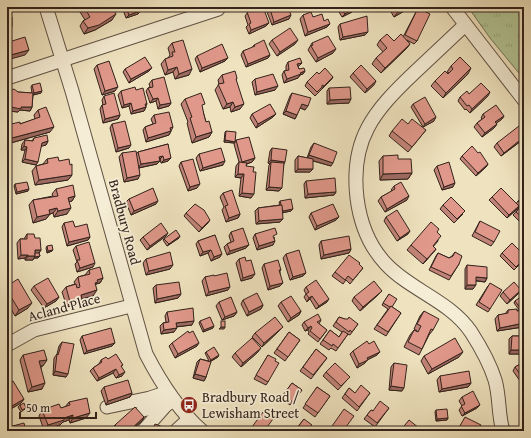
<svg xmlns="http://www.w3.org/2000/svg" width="531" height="438" font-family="'Gentium Book Plus',serif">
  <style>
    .grass { fill: url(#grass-tufts); stroke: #727458 }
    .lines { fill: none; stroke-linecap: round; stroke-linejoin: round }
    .minor-casing { stroke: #615244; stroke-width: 15 }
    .minor { stroke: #f5edd5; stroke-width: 13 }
    .wall { fill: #c18377; stroke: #32221b }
    .shaded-wall { fill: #9d6a61; stroke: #32221b }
    .building { fill: #e0988a; stroke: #32221b }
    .labels { text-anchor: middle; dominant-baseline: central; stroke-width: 3.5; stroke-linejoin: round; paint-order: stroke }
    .street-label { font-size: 14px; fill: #32221b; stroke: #f5edd5 }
    .poi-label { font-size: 14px; fill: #32221b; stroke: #f5edd5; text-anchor: start }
  </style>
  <defs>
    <pattern id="grass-tufts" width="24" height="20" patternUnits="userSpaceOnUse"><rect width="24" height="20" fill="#b3c596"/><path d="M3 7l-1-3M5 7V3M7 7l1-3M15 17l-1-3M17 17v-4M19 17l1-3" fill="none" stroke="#9aa981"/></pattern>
  </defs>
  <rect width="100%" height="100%" fill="#efe3bf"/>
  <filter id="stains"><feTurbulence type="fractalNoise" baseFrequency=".005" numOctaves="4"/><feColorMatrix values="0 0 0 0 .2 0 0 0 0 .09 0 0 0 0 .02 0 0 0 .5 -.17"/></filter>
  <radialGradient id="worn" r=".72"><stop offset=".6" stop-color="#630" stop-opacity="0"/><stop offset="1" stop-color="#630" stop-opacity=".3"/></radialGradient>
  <path class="grass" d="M 468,7 L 524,7 L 523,78 L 490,38 Z"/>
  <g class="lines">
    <defs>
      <g id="minor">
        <path d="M 46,7 L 72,91 L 146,354 C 161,383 178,410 202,431"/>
        <path d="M 452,7 L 524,100"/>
        <path d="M 465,25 C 448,41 431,57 414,73 C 374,111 350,139 357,198 C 360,222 369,246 386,264 C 410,290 450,301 471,332 C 480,346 490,364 495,380 C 500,397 498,415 503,431"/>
        <path d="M 7,78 L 218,9"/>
        <path d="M 7,345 L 34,330 L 131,306"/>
        <path d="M 107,407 L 150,398 L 168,392"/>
        <path d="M 143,410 L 166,405"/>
        <path d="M 143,431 L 166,405 L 174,400"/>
        <path d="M 176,431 L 189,419"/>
      </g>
    </defs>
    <use href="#minor" class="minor-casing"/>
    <use href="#minor" class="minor"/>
  </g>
  <g class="wall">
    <path d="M 83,7 L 112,7 L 112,20 L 95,30 L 84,34 L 80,26 L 83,21 L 85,20 L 80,12 Z"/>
    <path d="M 122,7 L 139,7 L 140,11 L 138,14 L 126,18 Z"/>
    <path d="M 246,7 L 263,7 L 266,26 L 249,34 L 246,27 L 248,25 L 245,16 L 248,12 Z"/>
    <path d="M 272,7 L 288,7 L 289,19 L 272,25 L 267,12 L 270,9 L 273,8 Z"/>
    <path d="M 336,7 L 354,7 L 352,12 L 342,17 Z"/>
    <path d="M 388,7 L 411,7 L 394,17 Z"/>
    <path d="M 418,8 L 417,41 L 414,44 L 407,40 L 410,44 L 406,49 L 381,73 L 372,64 L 376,58 L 383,52 L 377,45 L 380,40 L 394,41 L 403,37 L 416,12 Z"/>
    <path d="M 303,15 L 313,17 L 330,24 L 327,27 L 305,36 L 300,19 Z"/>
    <path d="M 340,24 L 365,35 L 340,40 L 338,27 Z"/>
    <path d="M 272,40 L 295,44 L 277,56 L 269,44 Z"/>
    <path d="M 172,43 L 189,75 L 175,79 L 173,72 L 165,75 L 161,64 L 165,59 L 168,58 L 170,55 L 168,48 Z"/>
    <path d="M 312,43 L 333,53 L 316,62 L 308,50 Z"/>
    <path d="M 254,45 L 270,55 L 268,58 L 246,67 L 241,55 L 243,51 L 252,48 Z"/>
    <path d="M 197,56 L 225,61 L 200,72 L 195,59 Z"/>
    <path d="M 288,62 L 299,66 L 298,67 L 299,69 L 305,71 L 303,74 L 300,75 L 298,78 L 284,83 L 282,75 L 284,71 L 286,71 L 286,66 Z"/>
    <path d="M 97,65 L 115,91 L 102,95 L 94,69 Z"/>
    <path d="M 451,66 L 468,74 L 443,98 L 431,86 L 435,81 L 449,73 L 447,72 Z"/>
    <path d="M 152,68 L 149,71 L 129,83 L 123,72 L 125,69 Z"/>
    <path d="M 353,73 L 374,85 L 365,93 L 350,77 Z"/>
    <path d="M 319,74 L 333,77 L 331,80 L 315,96 L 305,86 L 307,82 Z"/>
    <path d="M 222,75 L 237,78 L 236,80 L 240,109 L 231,112 L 230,107 L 223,109 L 215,90 L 219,84 L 218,80 Z"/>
    <path d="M 255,79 L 275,90 L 255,95 L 252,82 Z"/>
    <path d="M 152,80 L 171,103 L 169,106 L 158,109 L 156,101 L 150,103 L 146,91 L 148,88 L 150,87 L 149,84 Z"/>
    <path d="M 32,85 L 41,93 L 33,95 L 32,107 L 30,111 L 20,110 L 18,112 L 9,111 L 7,113 L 7,93 L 18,92 L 32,93 L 31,87 Z"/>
    <path d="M 329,88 L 349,103 L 327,104 L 327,91 Z"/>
    <path d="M 136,90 L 147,104 L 146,106 L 146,107 L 144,111 L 131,114 L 129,106 L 122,108 L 118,95 L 121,91 Z"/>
    <path d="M 292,93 L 305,110 L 300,108 L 295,119 L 283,114 L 290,96 Z"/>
    <path d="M 469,94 L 488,96 L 470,113 L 466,109 L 465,110 L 458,101 L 460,97 Z"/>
    <path d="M 104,96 L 120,115 L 118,119 L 103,123 L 100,109 L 102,105 L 103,105 L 102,100 Z"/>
    <path d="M 185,99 L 202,108 L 206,122 L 212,132 L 209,137 L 192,143 L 187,123 L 188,122 L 181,104 Z"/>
    <path d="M 413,104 L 434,121 L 423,127 L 411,107 Z"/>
    <path d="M 38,110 L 50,132 L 7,144 L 7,125 L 20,124 L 35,119 L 34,115 Z"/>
    <path d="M 252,114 L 276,114 L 273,117 L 256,128 L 250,118 Z"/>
    <path d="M 483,114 L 504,116 L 502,119 L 496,123 L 497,124 L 494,128 L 482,137 L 474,127 L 477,123 L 482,119 L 481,118 Z"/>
    <path d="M 154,115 L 173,127 L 169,135 L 146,142 L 143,130 L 145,127 L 153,124 L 151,119 Z"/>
    <path d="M 112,124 L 129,148 L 116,152 L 110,128 Z"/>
    <path d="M 408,124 L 426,130 L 408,152 L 389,136 L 392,131 Z"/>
    <path d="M 226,131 L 234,143 L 224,142 L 225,132 Z"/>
    <path d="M 524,132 L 522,135 L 524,137 L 521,141 L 501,156 L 494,147 L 497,143 Z"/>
    <path d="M 34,138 L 48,141 L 46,145 L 41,146 L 36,165 L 22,162 L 25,150 L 21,150 L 22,144 L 25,140 L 32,141 Z"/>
    <path d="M 236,140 L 255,158 L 252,162 L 247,164 L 246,166 L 251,198 L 239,196 L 241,178 L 235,177 L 236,166 L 239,162 L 234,144 Z"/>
    <path d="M 314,143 L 331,166 L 313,161 L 310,172 L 295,172 L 295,160 L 298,156 L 307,158 L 311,147 Z"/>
    <path d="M 168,144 L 168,161 L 161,163 L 160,159 L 160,161 L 157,164 L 139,168 L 138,179 L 124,182 L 119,157 L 122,153 L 136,154 L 138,152 Z"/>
    <path d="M 272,148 L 284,163 L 279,191 L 266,190 L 269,165 L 270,164 L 268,163 L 270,151 Z"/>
    <path d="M 199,154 L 223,165 L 200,171 L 196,158 Z"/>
    <path d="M 383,156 L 398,159 L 412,173 L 408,179 L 380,180 L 379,161 Z"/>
    <path d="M 462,156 L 488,164 L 486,167 L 476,176 L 460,159 Z"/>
    <path d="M 47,159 L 59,161 L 72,175 L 68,180 L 35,185 L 32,171 L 36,166 L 43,164 Z"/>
    <path d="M 181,162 L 197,188 L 188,191 L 179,166 Z"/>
    <path d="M 524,165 L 524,177 L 519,172 Z"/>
    <path d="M 437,166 L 453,187 L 442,190 L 434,170 Z"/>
    <path d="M 306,181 L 336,192 L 334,195 L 305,198 L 304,184 Z"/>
    <path d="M 15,184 L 28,191 L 16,194 L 14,186 Z"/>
    <path d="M 394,186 L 407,200 L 385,212 L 378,201 L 381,197 L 392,191 L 391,190 Z"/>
    <path d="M 56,189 L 75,196 L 72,201 L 69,202 L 67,214 L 54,217 L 53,213 L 50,214 L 46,219 L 33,223 L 29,205 L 33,200 L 53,196 L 52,194 Z"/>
    <path d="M 223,193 L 240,214 L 238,218 L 226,222 L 222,210 L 224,207 L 220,197 Z"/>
    <path d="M 492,197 L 516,204 L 518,201 L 524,199 L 524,218 L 520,222 L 513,215 L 519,208 L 518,207 L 516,210 L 507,218 L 489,200 Z"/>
    <path d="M 129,199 L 156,204 L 131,215 L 126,202 Z"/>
    <path d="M 280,201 L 293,209 L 291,211 L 282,213 L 280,222 L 256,224 L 255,211 L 258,208 L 280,205 L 279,203 Z"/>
    <path d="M 443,205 L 463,214 L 454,223 L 440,209 Z"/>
    <path d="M 186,213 L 208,223 L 199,232 L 184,216 Z"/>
    <path d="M 311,213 L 336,220 L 315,230 L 309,217 Z"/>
    <path d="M 386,217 L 408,234 L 397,241 L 384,221 Z"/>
    <path d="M 480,221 L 494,242 L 491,246 L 472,236 Z"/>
    <path d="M 64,223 L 75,227 L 90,237 L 88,240 L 67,246 L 62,227 Z"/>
    <path d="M 231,232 L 249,245 L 246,248 L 227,255 L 224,247 L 227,244 L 231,242 L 229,236 Z"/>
    <path d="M 437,232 L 438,241 L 433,247 L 436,249 L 423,264 L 407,250 L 411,245 Z"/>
    <path d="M 27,234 L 35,238 L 41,250 L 39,253 L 40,256 L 38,258 L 34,258 L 33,260 L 25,260 L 25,258 L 18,259 L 17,243 L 20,239 L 24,239 Z"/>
    <path d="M 255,234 L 275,238 L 274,238 L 273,245 L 257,250 L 253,238 Z"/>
    <path d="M 215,235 L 220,257 L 211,261 L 208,253 L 200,256 L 196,244 L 198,241 Z"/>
    <path d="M 166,236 L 147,250 L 140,240 L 143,237 Z"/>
    <path d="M 179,238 L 167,246 L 163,240 L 164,239 Z"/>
    <path d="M 321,241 L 351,249 L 349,253 L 321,259 L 319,245 Z"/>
    <path d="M 47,246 L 52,251 L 47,253 L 46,248 Z"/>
    <path d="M 76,246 L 93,267 L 77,272 L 75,264 L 77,262 L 73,250 Z"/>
    <path d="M 455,252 L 459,264 L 449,280 L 429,270 L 436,256 L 438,253 L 449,258 L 452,256 Z"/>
    <path d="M 502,253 L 522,253 L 520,256 L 521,263 L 514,270 L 500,256 Z"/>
    <path d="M 286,254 L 303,276 L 290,280 L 283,258 Z"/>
    <path d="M 146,259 L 170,269 L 146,275 L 143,263 Z"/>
    <path d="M 239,259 L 246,261 L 252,278 L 241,281 L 236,263 Z"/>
    <path d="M 264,264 L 281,270 L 280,271 L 280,286 L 268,290 L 262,268 Z"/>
    <path d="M 359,264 L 363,268 L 350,284 L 346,280 L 343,284 L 332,276 L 335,272 Z"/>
    <path d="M 467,265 L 487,278 L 485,282 L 476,281 L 473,289 L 465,289 L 465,269 Z"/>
    <path d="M 89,270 L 103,278 L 100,283 L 96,284 L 95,286 L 93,296 L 82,299 L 78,304 L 67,307 L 62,292 L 66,287 L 75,284 L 74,282 L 78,277 L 85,275 Z"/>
    <path d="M 214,276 L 228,290 L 206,296 L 202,281 L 205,277 Z"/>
    <path d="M 156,285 L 181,294 L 178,298 L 155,303 L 153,288 Z"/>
    <path d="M 7,286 L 28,308 L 15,316 L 7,302 Z"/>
    <path d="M 34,286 L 59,297 L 56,301 L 44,308 L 31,290 Z"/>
    <path d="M 488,286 L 490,309 L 488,312 L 476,305 Z"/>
    <path d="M 306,287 L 327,302 L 316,309 L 310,299 L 307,302 L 304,297 L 306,294 L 304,290 Z"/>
    <path d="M 503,292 L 518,294 L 507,304 L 500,296 Z"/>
    <path d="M 379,294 L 360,311 L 352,301 L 354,297 Z"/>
    <path d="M 389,294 L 392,307 L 401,313 L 386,336 L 374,329 L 388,309 L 382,305 Z"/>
    <path d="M 524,298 L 524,308 L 521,311 L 523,327 L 497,331 L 495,319 L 498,315 L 505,314 L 508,310 L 520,311 L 514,303 L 515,301 Z"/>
    <path d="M 243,300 L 263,305 L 261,309 L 247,316 L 241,304 Z"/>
    <path d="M 219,302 L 237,312 L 234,316 L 222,320 L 216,306 Z"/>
    <path d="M 281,302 L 301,311 L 299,315 L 288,322 L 278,306 Z"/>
    <path d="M 424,311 L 433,330 L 429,335 L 419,355 L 404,347 L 410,335 L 414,330 L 417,331 L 414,329 L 420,316 Z"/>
    <path d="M 167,312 L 192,325 L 176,327 L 174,332 L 161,334 L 160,326 L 163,323 L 166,322 L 165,316 Z"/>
    <path d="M 339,317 L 358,324 L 350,335 L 347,334 L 348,334 L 336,351 L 331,348 L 329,350 L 320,344 L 330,330 L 339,337 L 342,332 L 333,326 Z"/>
    <path d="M 321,320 L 319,324 L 327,330 L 318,342 L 308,334 L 309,332 L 308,330 L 305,331 L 302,325 L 304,322 Z"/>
    <path d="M 200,321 L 213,328 L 203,332 L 199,323 Z"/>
    <path d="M 280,330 L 262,347 L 252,337 L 255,333 Z"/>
    <path d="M 289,332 L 300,340 L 285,361 L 274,353 Z"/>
    <path d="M 82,336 L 115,343 L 112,346 L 84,354 L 80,340 Z"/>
    <path d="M 512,336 L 524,336 L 524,354 L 509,354 L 509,339 Z"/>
    <path d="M 62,342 L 66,377 L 53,375 L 54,358 L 57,354 L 59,346 Z"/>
    <path d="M 172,343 L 197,346 L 175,358 L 169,346 Z"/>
    <path d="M 369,344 L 377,355 L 367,360 L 365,363 L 357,368 L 350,354 L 353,351 Z"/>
    <path d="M 316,349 L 327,358 L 311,379 L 300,371 Z"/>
    <path d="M 206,352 L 218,357 L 210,362 L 206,377 L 204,381 L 193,378 L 197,362 L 200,359 L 209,361 L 205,353 Z"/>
    <path d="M 258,352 L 241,367 L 232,357 L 235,353 Z"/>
    <path d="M 23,355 L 43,366 L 41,366 L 42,389 L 28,392 L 20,360 Z"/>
    <path d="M 268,355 L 275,361 L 268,382 L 266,385 L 254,379 Z"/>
    <path d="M 424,356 L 459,357 L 428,374 L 421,361 Z"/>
    <path d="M 108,359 L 123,365 L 121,366 L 122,376 L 116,378 L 113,373 L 97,381 L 90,371 L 93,368 L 99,364 L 101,360 Z"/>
    <path d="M 524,362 L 524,378 L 520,381 L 513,371 L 515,367 Z"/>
    <path d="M 394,363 L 402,391 L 389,390 L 391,367 Z"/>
    <path d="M 326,372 L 347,380 L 338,390 L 323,376 Z"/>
    <path d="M 440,376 L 471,383 L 468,387 L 439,392 L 437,380 Z"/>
    <path d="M 292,383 L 302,390 L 290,405 L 281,398 Z"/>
    <path d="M 7,384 L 24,399 L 21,403 L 9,410 L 7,406 Z"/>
    <path d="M 104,387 L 132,393 L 130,397 L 106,405 L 101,391 Z"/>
    <path d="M 317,387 L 330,396 L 315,417 L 303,408 Z"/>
    <path d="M 349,388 L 355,393 L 370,393 L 357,411 L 342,398 Z"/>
    <path d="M 523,396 L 524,396 L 524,407 L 520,400 Z"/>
    <path d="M 462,397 L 480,405 L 477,408 L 462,416 L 459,410 L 462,406 L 459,401 Z"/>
    <path d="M 69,402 L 86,418 L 70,423 L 69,420 L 63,422 L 60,425 L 44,430 L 39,416 L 42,410 L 61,408 L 65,407 Z"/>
    <path d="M 20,405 L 26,408 L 25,409 L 21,412 L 18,407 Z"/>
    <path d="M 389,408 L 375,427 L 364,419 L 371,410 L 373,411 Z"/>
    <path d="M 436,410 L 448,418 L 447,420 L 436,421 L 435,412 Z"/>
    <path d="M 144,417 L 142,421 L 130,431 L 115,431 L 112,428 L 115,425 Z"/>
    <path d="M 304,419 L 307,431 L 299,431 L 296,429 Z"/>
    <path d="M 9,427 L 26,431 L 7,431 Z"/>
  </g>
  <g class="shaded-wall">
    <path d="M 406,7 L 411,7 L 394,17 L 398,12 Z"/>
    <path d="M 354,8 L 352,12 L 342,17 L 345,14 Z"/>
    <path d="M 140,11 L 138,14 L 126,18 L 129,15 Z"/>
    <path d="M 116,14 L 112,20 L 95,30 L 84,34 L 88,28 Z"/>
    <path d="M 291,15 L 289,19 L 272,25 L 274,22 Z"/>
    <path d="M 269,23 L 266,26 L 249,34 L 251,30 Z"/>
    <path d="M 330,24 L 327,27 L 305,36 L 308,32 Z"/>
    <path d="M 7,27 L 12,27 L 10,30 L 7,30 Z"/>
    <path d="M 368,32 L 365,35 L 340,40 L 343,37 Z"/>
    <path d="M 298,40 L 295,44 L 277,56 L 280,52 Z"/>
    <path d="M 410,44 L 406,49 L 381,73 L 385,68 Z"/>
    <path d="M 336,49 L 333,53 L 316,62 L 318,58 Z"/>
    <path d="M 29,50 L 25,55 L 7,60 L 7,56 Z"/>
    <path d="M 270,55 L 268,58 L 246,67 L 248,64 Z"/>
    <path d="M 228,58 L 225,61 L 200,72 L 202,68 Z"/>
    <path d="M 302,63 L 299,66 L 295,68 L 297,64 Z"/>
    <path d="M 177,67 L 173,72 L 165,75 L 168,70 Z"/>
    <path d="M 152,68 L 149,71 L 129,83 L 131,79 Z"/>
    <path d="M 471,68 L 468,74 L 443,98 L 446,93 Z"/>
    <path d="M 192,69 L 189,75 L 175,79 L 179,74 Z"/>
    <path d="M 305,71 L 303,74 L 300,75 L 298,78 L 284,83 L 287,79 Z"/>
    <path d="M 333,77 L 331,80 L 321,90 L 324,86 Z"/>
    <path d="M 376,81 L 374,85 L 365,93 L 367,89 Z"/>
    <path d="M 278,86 L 275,90 L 255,95 L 257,92 Z"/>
    <path d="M 118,87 L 115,91 L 102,95 L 105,91 Z"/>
    <path d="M 42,91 L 41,93 L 33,95 L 34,93 Z"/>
    <path d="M 490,92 L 488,96 L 470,113 L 472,109 Z"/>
    <path d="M 158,98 L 156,101 L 150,103 L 153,99 Z"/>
    <path d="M 351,99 L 349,103 L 327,104 L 330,100 Z"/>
    <path d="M 233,102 L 230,107 L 223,109 L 227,104 Z"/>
    <path d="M 131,103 L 129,106 L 122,108 L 124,105 Z"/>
    <path d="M 171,103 L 169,106 L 158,109 L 160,105 Z"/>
    <path d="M 244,104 L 240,109 L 231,112 L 235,107 Z"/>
    <path d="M 302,104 L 308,106 L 305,110 L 299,107 Z"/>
    <path d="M 11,107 L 32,107 L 30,111 L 20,110 L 18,112 L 8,111 Z"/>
    <path d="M 146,107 L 144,111 L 131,114 L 133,111 Z"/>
    <path d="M 286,111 L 297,115 L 295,119 L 283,114 Z"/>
    <path d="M 276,114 L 273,117 L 256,128 L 258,124 Z"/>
    <path d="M 120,115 L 118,119 L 103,123 L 105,119 Z"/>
    <path d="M 504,116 L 502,119 L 493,126 L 495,122 Z"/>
    <path d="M 436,117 L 434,121 L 423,127 L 425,124 Z"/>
    <path d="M 497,124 L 494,128 L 482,137 L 485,133 Z"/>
    <path d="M 54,127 L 50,132 L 7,144 L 7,141 L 8,139 Z"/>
    <path d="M 171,131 L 169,135 L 146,142 L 148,138 Z"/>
    <path d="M 212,132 L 209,137 L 192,143 L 196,137 Z"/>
    <path d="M 524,137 L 521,141 L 501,156 L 504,153 Z"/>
    <path d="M 225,140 L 235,142 L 234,143 L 224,142 Z"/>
    <path d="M 48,141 L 46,145 L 39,147 L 42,143 Z"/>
    <path d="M 131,145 L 129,148 L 116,152 L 118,148 Z"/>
    <path d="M 24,146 L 27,147 L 25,150 L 21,150 Z"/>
    <path d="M 309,155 L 333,163 L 331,166 L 307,159 Z"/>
    <path d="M 163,156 L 160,159 L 156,160 L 159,157 Z"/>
    <path d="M 171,158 L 168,161 L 161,163 L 164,160 Z"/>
    <path d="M 255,158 L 252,162 L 240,166 L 242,162 Z"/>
    <path d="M 25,159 L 38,162 L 36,165 L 22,162 Z"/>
    <path d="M 271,160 L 285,162 L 283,165 L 271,162 L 270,164 L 268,163 Z"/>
    <path d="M 160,161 L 157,164 L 138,168 L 141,164 Z"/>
    <path d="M 225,161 L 223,165 L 200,171 L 203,168 Z"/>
    <path d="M 488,164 L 486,167 L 476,176 L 478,173 Z"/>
    <path d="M 298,169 L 313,169 L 310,172 L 295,172 Z"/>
    <path d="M 412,173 L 408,179 L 380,180 L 383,174 Z"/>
    <path d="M 238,174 L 244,174 L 241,178 L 235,177 Z"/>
    <path d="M 72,175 L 68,180 L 35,185 L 39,180 Z"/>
    <path d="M 140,175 L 138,179 L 124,182 L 127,178 Z"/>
    <path d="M 455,183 L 453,187 L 442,190 L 444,187 Z"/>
    <path d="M 200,184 L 197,188 L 188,191 L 190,187 Z"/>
    <path d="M 269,187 L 282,188 L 279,191 L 266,190 Z"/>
    <path d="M 29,189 L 28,191 L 16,194 L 17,192 Z"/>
    <path d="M 336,192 L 334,195 L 305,198 L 308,194 Z"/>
    <path d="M 242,193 L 254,194 L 251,198 L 239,196 Z"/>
    <path d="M 75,196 L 72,201 L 64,203 L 68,198 Z"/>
    <path d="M 409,196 L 407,200 L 385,212 L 387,209 Z"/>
    <path d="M 158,201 L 156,204 L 131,215 L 134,211 Z"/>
    <path d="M 519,206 L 516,210 L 507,218 L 509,215 Z"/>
    <path d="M 57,208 L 53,213 L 50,214 L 46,219 L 33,223 L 37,217 L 46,215 L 49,210 Z"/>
    <path d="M 71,208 L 67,214 L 54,217 L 58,211 Z"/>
    <path d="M 293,209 L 291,211 L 281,213 L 283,211 Z"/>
    <path d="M 240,214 L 238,218 L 226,222 L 229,218 Z"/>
    <path d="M 339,217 L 336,220 L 315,230 L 317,226 Z"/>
    <path d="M 11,219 L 9,223 L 7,223 L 7,220 Z"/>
    <path d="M 283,219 L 280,222 L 256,224 L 259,221 Z"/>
    <path d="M 210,220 L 208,223 L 199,232 L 202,228 Z"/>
    <path d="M 410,231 L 408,234 L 397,241 L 400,238 Z"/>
    <path d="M 168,233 L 166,236 L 147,250 L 150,246 Z"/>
    <path d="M 180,236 L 179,238 L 167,246 L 169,244 Z"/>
    <path d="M 90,237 L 88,240 L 67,246 L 69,242 Z"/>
    <path d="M 275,241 L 273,245 L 257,250 L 259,246 Z"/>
    <path d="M 249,245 L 246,248 L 227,255 L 230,251 Z"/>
    <path d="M 351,249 L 349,253 L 321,259 L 324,255 Z"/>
    <path d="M 436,249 L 432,254 L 423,264 L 427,259 Z"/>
    <path d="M 35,250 L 41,250 L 38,254 L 35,254 Z"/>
    <path d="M 53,250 L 52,251 L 47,253 L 48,251 Z"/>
    <path d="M 211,250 L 208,253 L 200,256 L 203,252 Z"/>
    <path d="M 222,254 L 220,257 L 211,261 L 214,257 Z"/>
    <path d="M 21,255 L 28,255 L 25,258 L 18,259 Z"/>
    <path d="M 28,256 L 35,256 L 33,260 L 25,260 Z"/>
    <path d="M 40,256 L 38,258 L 34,258 L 35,257 Z"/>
    <path d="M 95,263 L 93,267 L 77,272 L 80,268 Z"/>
    <path d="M 173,265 L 170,269 L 146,275 L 149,271 Z"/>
    <path d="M 306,273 L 303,276 L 290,280 L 293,277 Z"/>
    <path d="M 255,274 L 252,278 L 241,281 L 243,278 Z"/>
    <path d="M 476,277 L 487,278 L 485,282 L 473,280 Z"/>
    <path d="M 103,278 L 100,283 L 96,284 L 94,288 L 91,289 L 97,280 Z"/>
    <path d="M 283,283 L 280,286 L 268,290 L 270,286 Z"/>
    <path d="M 467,285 L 476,285 L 473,289 L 465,289 Z"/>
    <path d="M 230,287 L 228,290 L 206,296 L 209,292 Z"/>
    <path d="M 97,290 L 93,296 L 77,300 L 81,295 Z"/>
    <path d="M 521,290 L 518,294 L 507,304 L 510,300 Z"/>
    <path d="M 382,291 L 379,294 L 360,311 L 363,307 Z"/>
    <path d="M 181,294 L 178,298 L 155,303 L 157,299 Z"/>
    <path d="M 312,296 L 310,299 L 307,302 L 309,298 Z"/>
    <path d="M 59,297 L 56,301 L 44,308 L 47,304 Z"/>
    <path d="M 82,299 L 78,304 L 67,307 L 70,302 Z"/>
    <path d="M 329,299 L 327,302 L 316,309 L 319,306 Z"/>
    <path d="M 32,303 L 28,308 L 15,316 L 19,310 Z"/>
    <path d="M 263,305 L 261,309 L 247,316 L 249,312 Z"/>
    <path d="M 301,311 L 299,315 L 288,322 L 291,318 Z"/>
    <path d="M 237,312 L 234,316 L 222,320 L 225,317 Z"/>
    <path d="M 194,321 L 192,325 L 174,327 L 176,323 Z"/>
    <path d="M 524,323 L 524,325 L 523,327 L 497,331 L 500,328 Z"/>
    <path d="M 214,326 L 213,328 L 203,332 L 204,330 Z"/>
    <path d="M 311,326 L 308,330 L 305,331 L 308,328 Z"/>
    <path d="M 221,327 L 225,327 L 224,329 L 219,329 Z"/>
    <path d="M 283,327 L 280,330 L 262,347 L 264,343 Z"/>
    <path d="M 177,328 L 174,332 L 161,334 L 164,330 Z"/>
    <path d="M 115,343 L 112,346 L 84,354 L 87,351 Z"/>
    <path d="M 199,343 L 197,346 L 175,358 L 178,354 Z"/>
    <path d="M 261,348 L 258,352 L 241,367 L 243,363 Z"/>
    <path d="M 511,350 L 524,350 L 524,354 L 509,354 Z"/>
    <path d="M 380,352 L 377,355 L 367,360 L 365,363 L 357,368 L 359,364 L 367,358 Z"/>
    <path d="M 463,352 L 459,357 L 428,374 L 432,369 Z"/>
    <path d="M 219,355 L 218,357 L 209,362 L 211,360 Z"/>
    <path d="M 47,360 L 43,366 L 36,366 L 39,361 Z"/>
    <path d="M 116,369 L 113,373 L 97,381 L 99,378 Z"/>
    <path d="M 55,371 L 68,374 L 66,377 L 53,375 Z"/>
    <path d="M 125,372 L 122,376 L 116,378 L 119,375 Z"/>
    <path d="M 195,374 L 206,377 L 204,381 L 193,378 Z"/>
    <path d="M 524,376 L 524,378 L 520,381 L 522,377 Z"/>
    <path d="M 45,383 L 42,389 L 28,392 L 32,387 Z"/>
    <path d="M 471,383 L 468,387 L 439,392 L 442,389 Z"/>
    <path d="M 391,386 L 404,388 L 402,391 L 389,390 Z"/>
    <path d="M 132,393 L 130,397 L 106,405 L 108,401 Z"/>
    <path d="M 24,399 L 21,403 L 9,410 L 12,406 Z"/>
    <path d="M 480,405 L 477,408 L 462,416 L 465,413 Z"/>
    <path d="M 90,413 L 86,418 L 70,423 L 73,418 Z"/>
    <path d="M 73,415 L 69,420 L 63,422 L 60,425 L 44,430 L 48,425 L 64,418 Z"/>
    <path d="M 144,417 L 142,421 L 130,431 L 129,431 Z"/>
    <path d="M 448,418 L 447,420 L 436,421 L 437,419 Z"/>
  </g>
  <g class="building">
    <path d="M 84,7 L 112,7 L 116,14 L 99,25 L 88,28 L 83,21 L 90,17 Z"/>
    <path d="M 126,7 L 139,7 L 140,11 L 129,15 Z"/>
    <path d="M 250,7 L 263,7 L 269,23 L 251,30 L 249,24 L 251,23 L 247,12 L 251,11 Z"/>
    <path d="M 274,7 L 288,7 L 291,15 L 274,22 L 270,9 Z"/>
    <path d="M 340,7 L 354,7 L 354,8 L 345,14 Z"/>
    <path d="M 395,7 L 406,7 L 398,12 Z"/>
    <path d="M 418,8 L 430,14 L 417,41 L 405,35 Z"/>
    <path d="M 311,12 L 313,17 L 322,14 L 324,21 L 328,19 L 330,24 L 308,32 L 303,15 Z"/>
    <path d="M 367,16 L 368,32 L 343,37 L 340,24 Z"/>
    <path d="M 12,17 L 12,27 L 7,27 L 7,30 L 7,18 Z"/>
    <path d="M 290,28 L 298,40 L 280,52 L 272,40 Z"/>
    <path d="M 387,34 L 394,41 L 401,34 L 410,44 L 385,68 L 376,58 L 387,48 L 380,40 Z"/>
    <path d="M 7,36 L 9,42 L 25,37 L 29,50 L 7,56 Z"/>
    <path d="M 328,36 L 336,49 L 318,58 L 311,46 L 313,45 L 312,43 Z"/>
    <path d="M 183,40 L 192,69 L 179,74 L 177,67 L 168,70 L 165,59 L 173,56 L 172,52 L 175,52 L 172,43 Z"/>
    <path d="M 264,40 L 270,55 L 248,64 L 243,51 L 255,46 L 254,45 Z"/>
    <path d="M 222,44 L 228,58 L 202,68 L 197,56 Z"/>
    <path d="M 145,57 L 152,68 L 131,79 L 125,69 Z"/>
    <path d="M 460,57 L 471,68 L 446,93 L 435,81 L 445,71 L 448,74 L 453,69 L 451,66 Z"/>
    <path d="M 300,58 L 302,63 L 297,64 L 299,69 L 304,68 L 305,71 L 300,73 L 301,74 L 287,79 L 284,71 L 289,70 L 288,62 Z"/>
    <path d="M 109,61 L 118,87 L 105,91 L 97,65 Z"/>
    <path d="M 361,65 L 376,81 L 367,89 L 353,73 Z"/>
    <path d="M 325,68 L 333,77 L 324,86 L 322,85 L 322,87 L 317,92 L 307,82 L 317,72 L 319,74 Z"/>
    <path d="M 235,71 L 237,78 L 236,79 L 244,104 L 235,107 L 233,102 L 227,104 L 218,84 L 224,83 L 222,75 Z"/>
    <path d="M 273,74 L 278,86 L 257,92 L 255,79 Z"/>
    <path d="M 164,77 L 171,103 L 160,105 L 158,98 L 153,99 L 148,88 L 153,87 L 152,80 Z"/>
    <path d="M 40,83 L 42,91 L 34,93 L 32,85 Z"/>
    <path d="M 481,83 L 490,92 L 472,109 L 469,105 L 467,106 L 460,97 L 467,91 L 469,94 Z"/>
    <path d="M 135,87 L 136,90 L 143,88 L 147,104 L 145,104 L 146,107 L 133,111 L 131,103 L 124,105 L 121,91 Z"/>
    <path d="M 350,87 L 351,99 L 330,100 L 329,88 Z"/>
    <path d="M 14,89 L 18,92 L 33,93 L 32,107 L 21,107 L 21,109 L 11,107 L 9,109 L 7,108 L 7,93 L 9,91 Z"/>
    <path d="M 114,93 L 120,115 L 105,119 L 102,105 L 106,104 L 104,96 Z"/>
    <path d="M 201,93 L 205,104 L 202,105 L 204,115 L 206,122 L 209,121 L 212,132 L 196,137 L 190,118 L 192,117 L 185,99 Z"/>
    <path d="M 292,93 L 311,98 L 308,106 L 302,104 L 297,115 L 286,111 Z"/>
    <path d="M 425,97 L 436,117 L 425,124 L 413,104 Z"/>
    <path d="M 270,104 L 276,114 L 258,124 L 252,114 Z"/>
    <path d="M 496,105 L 504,116 L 495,122 L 497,124 L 485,133 L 477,123 L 485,117 L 483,114 Z"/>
    <path d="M 46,107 L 54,127 L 8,139 L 7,134 L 9,133 L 7,125 L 20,122 L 20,124 L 40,117 L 38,110 Z"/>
    <path d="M 169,112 L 173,127 L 170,128 L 171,131 L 148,138 L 145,127 L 156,123 L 154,115 Z"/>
    <path d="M 402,119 L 408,124 L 412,119 L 426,130 L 412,147 L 392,131 Z"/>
    <path d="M 125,121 L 131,145 L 118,148 L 112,124 Z"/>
    <path d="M 519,126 L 524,132 L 522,134 L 524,137 L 504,153 L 497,143 Z"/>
    <path d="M 226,131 L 236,132 L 235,142 L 225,140 Z"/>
    <path d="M 47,135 L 48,141 L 42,143 L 38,162 L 25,159 L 27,147 L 24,146 L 25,140 L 33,141 L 34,138 Z"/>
    <path d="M 249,137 L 255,158 L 242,162 L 236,140 Z"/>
    <path d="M 314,143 L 337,152 L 333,163 L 309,155 Z"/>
    <path d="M 168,144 L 171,158 L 164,160 L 163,156 L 159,157 L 160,161 L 141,164 L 138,152 Z"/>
    <path d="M 472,146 L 478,153 L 480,152 L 488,164 L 478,173 L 462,156 Z"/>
    <path d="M 221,148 L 225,161 L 203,168 L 199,154 Z"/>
    <path d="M 272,148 L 287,150 L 285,162 L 271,160 Z"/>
    <path d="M 136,151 L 140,175 L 127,178 L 122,153 Z"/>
    <path d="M 398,155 L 398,159 L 411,159 L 412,173 L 383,174 L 383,156 Z"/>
    <path d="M 298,156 L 313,159 L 313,169 L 298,169 Z"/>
    <path d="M 58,157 L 59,161 L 69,159 L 70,165 L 72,164 L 72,175 L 39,180 L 36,166 L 48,163 L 47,159 Z"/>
    <path d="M 193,159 L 200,184 L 190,187 L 181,162 Z"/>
    <path d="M 239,162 L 247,163 L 246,166 L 254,167 L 253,172 L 256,172 L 254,194 L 242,193 L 244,174 L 238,174 Z"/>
    <path d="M 271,162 L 284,163 L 282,188 L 269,187 Z"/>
    <path d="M 449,162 L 455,183 L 444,187 L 437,166 Z"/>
    <path d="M 524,165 L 524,171 L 521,168 Z"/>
    <path d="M 335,178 L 336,192 L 308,194 L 306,181 Z"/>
    <path d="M 27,182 L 29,189 L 17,192 L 15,184 Z"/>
    <path d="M 401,182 L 409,196 L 387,209 L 381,197 L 395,189 L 394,186 Z"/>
    <path d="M 73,185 L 75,196 L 68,198 L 71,208 L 58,211 L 57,208 L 49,210 L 50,214 L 37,217 L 33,200 L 58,196 L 56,189 Z"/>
    <path d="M 153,188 L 158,201 L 134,211 L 129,199 Z"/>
    <path d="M 501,188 L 519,206 L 509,215 L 492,197 Z"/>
    <path d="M 232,190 L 240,214 L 229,218 L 225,206 L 228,205 L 223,193 Z"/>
    <path d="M 451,197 L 465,211 L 457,219 L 443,205 Z"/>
    <path d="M 522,197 L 524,199 L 524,217 L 523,218 L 516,212 L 522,205 L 518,201 Z"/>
    <path d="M 291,199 L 293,209 L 283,211 L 280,201 Z"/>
    <path d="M 7,202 L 11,219 L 7,220 Z"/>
    <path d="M 195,204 L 204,210 L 210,220 L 202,228 L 186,213 Z"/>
    <path d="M 333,204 L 339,217 L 317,226 L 311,213 Z"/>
    <path d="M 282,205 L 283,219 L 259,221 L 258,208 Z"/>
    <path d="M 397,210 L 410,231 L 400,238 L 386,217 Z"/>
    <path d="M 73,221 L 75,227 L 87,224 L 90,237 L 69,242 L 64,223 Z"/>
    <path d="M 480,221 L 500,231 L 494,242 L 475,232 Z"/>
    <path d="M 431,222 L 439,229 L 437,232 L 441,236 L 433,246 L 436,249 L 427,259 L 411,245 Z"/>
    <path d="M 161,223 L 168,233 L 150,246 L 143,237 Z"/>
    <path d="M 243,228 L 249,245 L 230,251 L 227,244 L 234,241 L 231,232 Z"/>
    <path d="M 275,228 L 277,234 L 273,236 L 275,241 L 259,246 L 255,234 Z"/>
    <path d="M 176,230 L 180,236 L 169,244 L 164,239 Z"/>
    <path d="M 27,234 L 34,234 L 35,238 L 40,238 L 41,250 L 35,250 L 35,256 L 28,256 L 28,255 L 21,255 L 20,239 L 27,239 Z"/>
    <path d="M 215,235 L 222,254 L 214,257 L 211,250 L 203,252 L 198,241 Z"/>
    <path d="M 349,236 L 351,249 L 324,255 L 321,241 Z"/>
    <path d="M 89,242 L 95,263 L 80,268 L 77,260 L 80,260 L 76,246 Z"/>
    <path d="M 512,243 L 522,253 L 519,256 L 523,260 L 516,267 L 502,253 Z"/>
    <path d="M 52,245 L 53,250 L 48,251 L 47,246 Z"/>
    <path d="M 299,250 L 306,273 L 293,277 L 286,254 Z"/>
    <path d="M 170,252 L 173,265 L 149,271 L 146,259 Z"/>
    <path d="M 455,252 L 462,256 L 459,264 L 451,276 L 431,267 L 438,253 L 449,258 L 453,256 Z"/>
    <path d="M 35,253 L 39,253 L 40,256 L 35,257 Z"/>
    <path d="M 349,255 L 360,263 L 359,264 L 363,268 L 353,280 L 348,276 L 345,280 L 335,272 Z"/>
    <path d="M 245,257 L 246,261 L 251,260 L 255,274 L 243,278 L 239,259 Z"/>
    <path d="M 278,260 L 281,270 L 279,270 L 283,283 L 270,286 L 264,264 Z"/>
    <path d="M 467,265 L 487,267 L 487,278 L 476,277 L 476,285 L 467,285 Z"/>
    <path d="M 100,267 L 103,278 L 97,280 L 98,282 L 95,283 L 97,290 L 81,295 L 82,299 L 70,302 L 66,287 L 76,284 L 77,288 L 80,287 L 78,277 L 90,274 L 89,270 Z"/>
    <path d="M 227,273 L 230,287 L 209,292 L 205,277 L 214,275 L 214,276 Z"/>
    <path d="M 48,278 L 59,297 L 47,304 L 34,286 Z"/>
    <path d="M 18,279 L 32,303 L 19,310 L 11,297 L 7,299 L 7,286 Z"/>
    <path d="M 316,280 L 329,299 L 319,306 L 312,296 L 309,298 L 306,294 L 309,292 L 306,287 Z"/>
    <path d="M 374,281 L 382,291 L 363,307 L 354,297 Z"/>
    <path d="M 179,282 L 181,294 L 157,299 L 156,285 Z"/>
    <path d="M 514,282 L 521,290 L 510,300 L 503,292 Z"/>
    <path d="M 490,283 L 502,290 L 490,309 L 479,302 Z"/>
    <path d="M 257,293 L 263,305 L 249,312 L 243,300 Z"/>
    <path d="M 389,294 L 397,299 L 392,307 L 391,306 L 390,307 L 383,303 Z"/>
    <path d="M 291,296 L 301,311 L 291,318 L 281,302 Z"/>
    <path d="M 522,296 L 524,298 L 524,307 L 521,309 L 515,301 Z"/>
    <path d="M 231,297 L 237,312 L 225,317 L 219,302 Z"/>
    <path d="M 391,306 L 401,313 L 388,332 L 377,325 Z"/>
    <path d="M 193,308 L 194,321 L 176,323 L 177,328 L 164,330 L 163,323 L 169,322 L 167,312 Z"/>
    <path d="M 517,309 L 517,311 L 523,310 L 524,323 L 500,328 L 498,315 L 508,313 L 508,310 Z"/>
    <path d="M 424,311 L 439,319 L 433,330 L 431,329 L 422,349 L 408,342 L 414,330 L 418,332 L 421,326 L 417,324 Z"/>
    <path d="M 318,314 L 321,320 L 317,322 L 327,330 L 320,339 L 310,331 L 312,328 L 311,326 L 308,328 L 304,322 Z"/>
    <path d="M 210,317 L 214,326 L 204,330 L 200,321 Z"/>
    <path d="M 275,317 L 283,327 L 264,343 L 255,333 Z"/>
    <path d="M 339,317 L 345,319 L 348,319 L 349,317 L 358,324 L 352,332 L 350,330 L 349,332 L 336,322 Z"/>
    <rect x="221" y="321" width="4" height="6"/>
    <path d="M 111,328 L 115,343 L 87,351 L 82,336 Z"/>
    <path d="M 330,330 L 339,337 L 343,331 L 348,334 L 338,348 L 333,344 L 332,346 L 323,340 Z"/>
    <path d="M 188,331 L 189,333 L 193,331 L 199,343 L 178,354 L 172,343 Z"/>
    <path d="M 289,332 L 300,340 L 288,357 L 277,349 Z"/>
    <path d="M 512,336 L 524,336 L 524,350 L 511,350 Z"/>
    <path d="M 252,338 L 261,348 L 243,363 L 235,353 Z"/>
    <path d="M 455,338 L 463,352 L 432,369 L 424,356 Z"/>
    <path d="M 367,341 L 369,344 L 374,341 L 380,352 L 367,358 L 368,360 L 359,364 L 353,351 Z"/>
    <path d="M 62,342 L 74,344 L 68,374 L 55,371 L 57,354 L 58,355 Z"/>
    <path d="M 214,347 L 219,355 L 211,360 L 206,352 Z"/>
    <path d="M 316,349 L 327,358 L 313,375 L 303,367 Z"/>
    <path d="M 44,350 L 47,360 L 39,361 L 45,383 L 32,387 L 23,355 Z"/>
    <path d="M 116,354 L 123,365 L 121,366 L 125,372 L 119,375 L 116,369 L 99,378 L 93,368 L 102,362 L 101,360 L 106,357 L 108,359 Z"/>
    <path d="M 268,355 L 276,359 L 275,361 L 279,363 L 268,382 L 256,375 Z"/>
    <path d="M 200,359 L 211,362 L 206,377 L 195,374 Z"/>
    <path d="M 524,362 L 524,376 L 522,377 L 515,367 Z"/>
    <path d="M 335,363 L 350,377 L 341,386 L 326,372 Z"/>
    <path d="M 394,363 L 407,365 L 404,388 L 391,386 Z"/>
    <path d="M 469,371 L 471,383 L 442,389 L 440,376 Z"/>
    <path d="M 128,380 L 132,393 L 108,401 L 104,387 Z"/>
    <path d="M 13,381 L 24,399 L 12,406 L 7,398 L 7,384 Z"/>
    <path d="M 292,383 L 302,390 L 293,402 L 283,395 Z"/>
    <path d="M 361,385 L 370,393 L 359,407 L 345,394 L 349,388 L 355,393 Z"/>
    <path d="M 317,387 L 330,396 L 318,413 L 305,404 Z"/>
    <path d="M 473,391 L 480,405 L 465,413 L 461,406 L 465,404 L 462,397 Z"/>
    <path d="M 87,398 L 90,413 L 73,418 L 73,415 L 64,418 L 64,420 L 48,425 L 42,410 L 59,404 L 61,408 L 70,405 L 69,402 Z"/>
    <path d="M 380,401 L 389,408 L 377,423 L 367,415 L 371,410 L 373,411 Z"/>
    <path d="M 24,403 L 26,408 L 22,410 L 20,405 Z"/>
    <path d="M 135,407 L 144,417 L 129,431 L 120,431 L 115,425 Z"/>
    <path d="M 344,409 L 354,416 L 343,431 L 332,431 L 330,429 Z"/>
    <path d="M 447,409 L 448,418 L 437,419 L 436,410 Z"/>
    <path d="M 263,412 L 273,419 L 264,431 L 249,431 Z"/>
    <path d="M 465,417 L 481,425 L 479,431 L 457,431 Z"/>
    <path d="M 304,419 L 312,425 L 307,431 L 303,431 L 298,427 Z"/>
    <path d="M 409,420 L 419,428 L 417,431 L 400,431 Z"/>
    <path d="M 24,423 L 26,431 L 10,431 L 9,427 Z"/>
    <path d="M 155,424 L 168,429 L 167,431 L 152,431 Z"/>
    <path d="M 359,426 L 366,431 L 356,431 Z"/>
  </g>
  <defs>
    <symbol id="bus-disc" viewBox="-11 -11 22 22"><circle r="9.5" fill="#8f2418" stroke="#f5edd5"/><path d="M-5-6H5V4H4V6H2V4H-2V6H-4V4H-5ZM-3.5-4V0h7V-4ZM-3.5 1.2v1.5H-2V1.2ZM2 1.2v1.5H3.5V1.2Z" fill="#fff"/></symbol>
  </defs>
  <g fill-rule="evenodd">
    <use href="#bus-disc" x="179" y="395" width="20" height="20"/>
  </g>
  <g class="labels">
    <g class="street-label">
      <text transform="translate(125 222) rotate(75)">Bradbury Road</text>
      <text transform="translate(64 307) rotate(-15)">Acland Place</text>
    </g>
    <g class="poi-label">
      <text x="202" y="397">Bradbury Road /<tspan x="202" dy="16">Lewisham Street</tspan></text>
    </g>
  </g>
  <rect width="531" height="438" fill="none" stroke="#efe3bf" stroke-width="24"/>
  <rect x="8" y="8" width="515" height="422" fill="none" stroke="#32221b" stroke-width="2"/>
  <rect x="12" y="12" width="507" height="414" fill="none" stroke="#32221b"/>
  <path d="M20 412v6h76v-6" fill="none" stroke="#32221b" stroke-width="2"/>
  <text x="26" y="412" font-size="12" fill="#32221b" stroke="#f5edd5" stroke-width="3" paint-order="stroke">50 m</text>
  <rect width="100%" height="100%" filter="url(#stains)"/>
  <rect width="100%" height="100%" fill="url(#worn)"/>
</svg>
